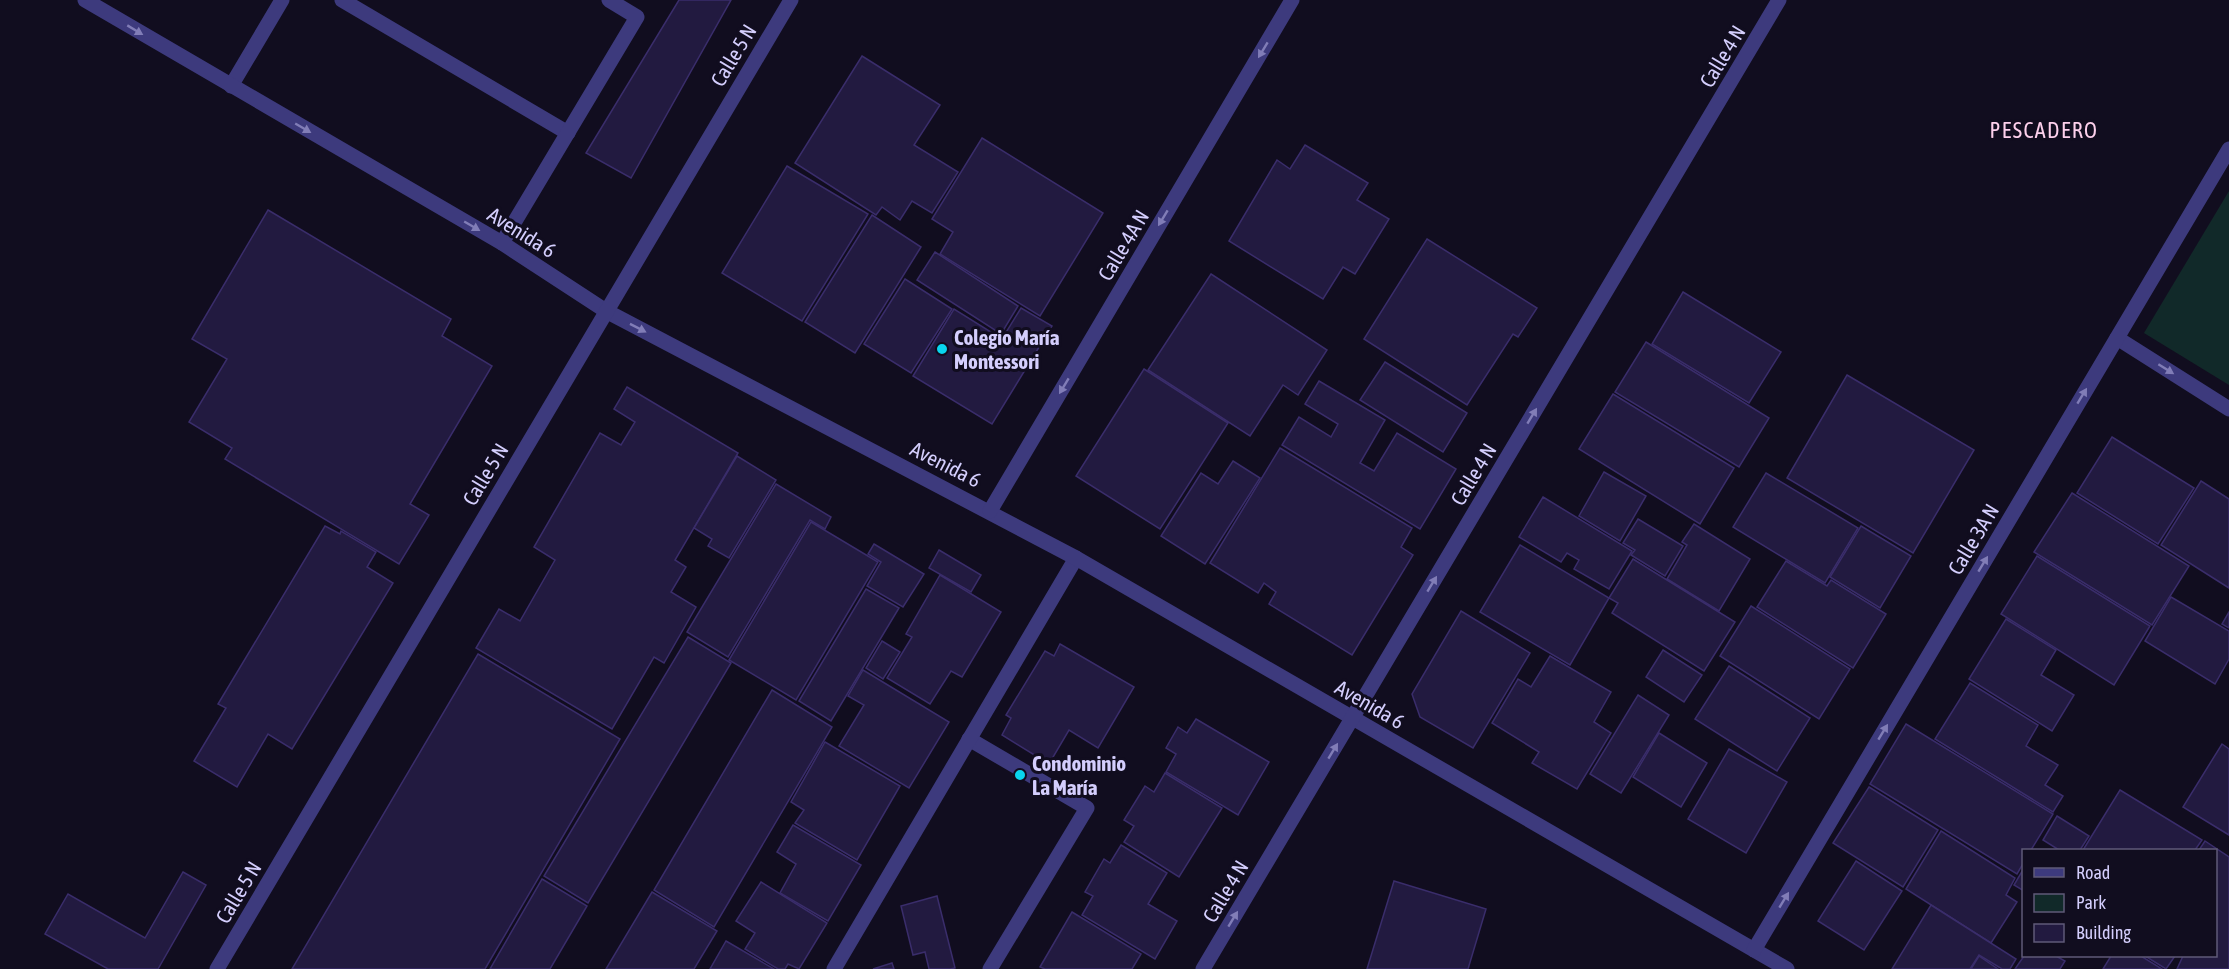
<svg xmlns="http://www.w3.org/2000/svg" width="2229" height="969" font-family="'Asap Condensed',sans-serif">
  <style>
    .green { fill: #112929 }
    .building { fill: #221a40; stroke: #3a2d6b; stroke-width: 1.5 }
    .lines { fill: none; stroke-linecap: round; stroke-linejoin: round }
    .lane { stroke: #3d3a7d; stroke-width: 15 }
    .street { stroke: #3d3a7d; stroke-width: 15 }
    .oneway { fill: #817db7 }
    .poi-dot { fill: #09d5ee; stroke: #110d1f; stroke-width: 2 }
    .labels { text-anchor: middle; dominant-baseline: central; stroke-width: 6; stroke-linejoin: round; paint-order: stroke }
    .street-label { font-size: 21px; fill: #d4cefd; stroke: #110d1f }
    .poi-label { font-size: 21px; font-weight: bold; fill: #d4cefd; stroke: #110d1f; text-anchor: start }
    .neighbourhood-label { font-size: 22px; letter-spacing: 1.5px; fill: #fdd0ec; stroke: #110d1f }
  </style>
  <rect width="100%" height="100%" fill="#110d1f"/>
  <path class="green" d="M 2229,191 L 2229,385 L 2144,333 Z"/>
  <g class="building">
    <path d="M 679,0 L 731,0 L 631,178 L 586,153 Z"/>
    <path d="M 862,56 L 940,105 L 914,145 L 958,172 L 932,213 L 912,201 L 900,220 L 882,207 L 876,215 L 795,163 Z"/>
    <path d="M 982,138 L 1103,213 L 1040,316 L 940,254 L 953,232 L 932,219 Z"/>
    <path d="M 1305,145 L 1368,183 L 1357,200 L 1389,219 L 1355,274 L 1343,267 L 1323,299 L 1229,241 L 1277,160 L 1290,169 Z"/>
    <path d="M 787,166 L 868,214 L 802,321 L 722,273 Z"/>
    <path d="M 268,210 L 451,319 L 442,336 L 492,366 L 410,504 L 429,515 L 399,564 L 225,459 L 232,448 L 189,422 L 227,359 L 192,339 Z"/>
    <path d="M 872,215 L 921,247 L 855,353 L 805,322 Z"/>
    <path d="M 1427,239 L 1537,308 L 1518,337 L 1513,334 L 1467,405 L 1364,339 Z"/>
    <path d="M 935,252 L 1018,306 L 1001,334 L 917,280 Z"/>
    <path d="M 1211,274 L 1327,350 L 1298,395 L 1283,385 L 1250,436 L 1148,370 Z"/>
    <path d="M 905,279 L 952,309 L 911,373 L 864,344 Z"/>
    <path d="M 1683,292 L 1781,352 L 1749,403 L 1652,344 Z"/>
    <path d="M 1021,308 L 1052,326 L 992,424 L 913,376 L 954,309 L 1002,339 Z"/>
    <path d="M 1646,342 L 1769,418 L 1739,467 L 1615,392 Z"/>
    <path d="M 1385,362 L 1467,413 L 1443,452 L 1360,400 Z"/>
    <path d="M 1144,369 L 1228,423 L 1160,529 L 1076,476 Z"/>
    <path d="M 1847,375 L 1974,450 L 1913,553 L 1787,478 Z"/>
    <path d="M 1319,381 L 1385,420 L 1360,463 L 1374,471 L 1397,433 L 1456,469 L 1420,529 L 1282,445 L 1299,417 L 1331,437 L 1338,424 L 1305,404 Z"/>
    <path d="M 627,387 L 738,453 L 675,560 L 686,567 L 671,592 L 696,607 L 664,663 L 654,657 L 612,729 L 476,648 L 499,609 L 520,621 L 555,560 L 534,547 L 600,433 L 621,445 L 635,422 L 614,409 Z"/>
    <path d="M 1613,394 L 1734,468 L 1700,524 L 1579,449 Z"/>
    <path d="M 2112,437 L 2194,488 L 2158,544 L 2077,493 Z"/>
    <path d="M 1280,448 L 1412,528 L 1401,547 L 1413,555 L 1352,655 L 1269,604 L 1276,592 L 1264,583 L 1258,593 L 1210,563 Z"/>
    <path d="M 737,456 L 776,480 L 729,558 L 708,546 L 712,539 L 694,528 Z"/>
    <path d="M 1233,461 L 1260,478 L 1205,564 L 1161,536 L 1201,473 L 1218,484 Z"/>
    <path d="M 1604,472 L 1646,496 L 1620,541 L 1579,516 Z"/>
    <path d="M 1766,473 L 1858,528 L 1825,583 L 1733,527 Z"/>
    <path d="M 2201,481 L 2229,499 L 2229,588 L 2161,545 Z"/>
    <path d="M 776,484 L 831,517 L 825,529 L 810,520 L 728,657 L 687,632 Z"/>
    <path d="M 2072,493 L 2189,566 L 2152,625 L 2034,552 Z"/>
    <path d="M 1543,497 L 1632,551 L 1609,589 L 1574,569 L 1579,560 L 1567,553 L 1561,562 L 1519,537 Z"/>
    <path d="M 1638,519 L 1683,546 L 1665,576 L 1631,555 L 1635,550 L 1623,543 Z"/>
    <path d="M 811,522 L 878,562 L 796,700 L 729,660 Z"/>
    <path d="M 1694,524 L 1750,559 L 1719,611 L 1667,579 L 1687,545 L 1682,542 Z"/>
    <path d="M 325,526 L 340,534 L 341,531 L 376,552 L 367,567 L 393,583 L 292,749 L 268,734 L 237,787 L 194,761 L 226,708 L 218,704 Z"/>
    <path d="M 1861,526 L 1911,556 L 1880,608 L 1830,577 Z"/>
    <path d="M 874,544 L 924,574 L 903,607 L 867,586 L 881,562 L 868,554 Z"/>
    <path d="M 1520,545 L 1609,598 L 1570,665 L 1480,612 Z"/>
    <path d="M 939,550 L 981,575 L 971,592 L 929,568 Z"/>
    <path d="M 2037,556 L 2150,626 L 2114,685 L 2001,614 Z"/>
    <path d="M 1633,559 L 1735,622 L 1704,671 L 1612,613 L 1618,603 L 1609,598 Z"/>
    <path d="M 1786,561 L 1827,586 L 1831,580 L 1886,614 L 1853,668 L 1757,607 Z"/>
    <path d="M 940,575 L 1001,612 L 962,677 L 951,671 L 930,704 L 887,678 L 912,637 L 906,634 Z"/>
    <path d="M 866,589 L 899,608 L 831,721 L 799,701 Z"/>
    <path d="M 2171,597 L 2229,631 L 2229,659 L 2215,684 L 2145,641 Z"/>
    <path d="M 1751,606 L 1850,669 L 1819,719 L 1720,656 Z"/>
    <path d="M 1461,611 L 1530,653 L 1473,748 L 1420,717 L 1412,694 Z"/>
    <path d="M 2229,612 L 2229,628 L 2222,624 Z"/>
    <path d="M 2006,619 L 2056,650 L 2041,675 L 2074,695 L 2052,731 L 1969,679 Z"/>
    <path d="M 688,637 L 731,663 L 588,903 L 544,876 Z"/>
    <path d="M 882,641 L 900,652 L 883,679 L 866,668 Z"/>
    <path d="M 1060,644 L 1134,687 L 1098,748 L 1069,730 L 1049,764 L 1002,735 L 1011,718 L 1006,715 L 1045,651 L 1054,656 Z"/>
    <path d="M 1663,650 L 1702,675 L 1684,702 L 1646,677 Z"/>
    <path d="M 478,654 L 620,739 L 485,969 L 292,969 Z"/>
    <path d="M 1550,656 L 1611,692 L 1594,722 L 1611,733 L 1577,789 L 1532,763 L 1539,752 L 1492,723 L 1518,679 L 1531,687 Z"/>
    <path d="M 1729,666 L 1810,718 L 1777,771 L 1695,719 Z"/>
    <path d="M 863,670 L 949,722 L 909,788 L 839,746 L 864,705 L 848,696 Z"/>
    <path d="M 1970,683 L 2038,725 L 2026,746 L 2058,765 L 2045,785 L 2063,796 L 2053,812 L 1935,739 Z"/>
    <path d="M 772,690 L 832,727 L 714,927 L 654,890 Z"/>
    <path d="M 1638,695 L 1669,715 L 1621,793 L 1590,774 Z"/>
    <path d="M 1196,719 L 1269,762 L 1238,815 L 1166,772 L 1176,754 L 1166,748 L 1178,727 L 1187,733 Z"/>
    <path d="M 1906,724 L 2053,814 L 2031,850 L 2024,850 L 2024,862 L 2017,874 L 1870,784 Z"/>
    <path d="M 1659,733 L 1707,763 L 1681,807 L 1633,777 Z"/>
    <path d="M 825,742 L 900,786 L 857,860 L 795,823 L 804,810 L 791,802 Z"/>
    <path d="M 2222,744 L 2229,749 L 2229,835 L 2183,807 Z"/>
    <path d="M 1729,749 L 1787,782 L 1746,853 L 1688,819 Z"/>
    <path d="M 1165,773 L 1222,808 L 1179,877 L 1124,842 L 1134,826 L 1124,820 L 1145,786 L 1154,792 Z"/>
    <path d="M 1869,787 L 1938,830 L 1903,887 L 1833,843 Z"/>
    <path d="M 2120,790 L 2202,840 L 2195,850 L 2083,850 Z"/>
    <path d="M 2057,816 L 2089,836 L 2080,850 L 2059,850 L 2043,840 Z"/>
    <path d="M 793,825 L 861,865 L 828,921 L 780,893 L 796,864 L 777,852 Z"/>
    <path d="M 1941,831 L 2015,878 L 2006,895 L 2017,902 L 1991,943 L 1906,889 Z"/>
    <path d="M 2205,841 L 2229,857 L 2229,969 L 2177,969 L 2183,956 L 2216,956 L 2216,850 L 2199,850 Z"/>
    <path d="M 1121,845 L 1167,873 L 1148,904 L 1177,921 L 1155,959 L 1082,915 L 1093,896 L 1085,892 L 1104,859 L 1110,863 Z"/>
    <path d="M 1856,861 L 1902,891 L 1864,950 L 1818,921 Z"/>
    <path d="M 2024,868 L 2024,891 L 2014,885 Z"/>
    <path d="M 183,872 L 206,885 L 158,969 L 108,969 L 45,934 L 68,894 L 145,938 Z"/>
    <path d="M 542,879 L 587,906 L 550,969 L 490,969 Z"/>
    <path d="M 1394,881 L 1486,909 L 1468,969 L 1367,969 Z"/>
    <path d="M 761,882 L 827,923 L 799,969 L 788,964 L 785,969 L 778,969 L 745,949 L 755,933 L 736,921 Z"/>
    <path d="M 652,892 L 717,931 L 694,969 L 606,969 Z"/>
    <path d="M 937,896 L 955,968 L 950,969 L 929,969 L 925,952 L 913,955 L 901,906 Z"/>
    <path d="M 1931,905 L 2016,959 L 2010,969 L 2002,969 L 1979,955 L 1970,969 L 1892,969 Z"/>
    <path d="M 1072,912 L 1141,954 L 1132,969 L 1045,969 L 1040,967 Z"/>
    <path d="M 726,941 L 774,969 L 710,969 Z"/>
    <path d="M 1979,956 L 1998,969 L 1971,969 Z"/>
    <path d="M 2024,956 L 2056,956 L 2065,961 L 2060,969 L 2015,969 Z"/>
    <path d="M 2111,956 L 2141,956 L 2162,969 L 2103,969 Z"/>
    <path d="M 2145,956 L 2175,956 L 2166,969 Z"/>
    <path d="M 892,963 L 894,969 L 873,969 Z"/>
  </g>
  <g class="lines">
    <g class="lane">
      <path d="M 342,0 L 568,133"/>
      <path d="M 231,86 L 282,0"/>
      <path d="M 502,243 L 637,17 L 609,0"/>
      <path d="M 969,739 L 1087,808 L 990,969"/>
      <path d="M 834,969 L 1076,558"/>
    </g>
    <g class="street">
      <path d="M 85,0 L 502,243 L 606,311 L 1076,558 L 1787,969"/>
      <path d="M 2117,338 L 2229,409"/>
      <path d="M 990,511 L 1292,0"/>
      <path d="M 1754,950 L 2229,149"/>
      <path d="M 217,969 L 791,0"/>
      <path d="M 1203,969 L 1779,0"/>
    </g>
  </g>
  <defs><path id="oneway-solid" d="M-6-.8H1V-3.2L6.5 0L1 3.2V.8H-6Z" transform="scale(1.5)"/></defs>
  <g class="oneway">
    <use href="#oneway-solid" transform="translate(135 30) rotate(31)"/>
    <use href="#oneway-solid" transform="translate(1263 50) rotate(121)"/>
    <use href="#oneway-solid" transform="translate(303 128) rotate(30)"/>
    <use href="#oneway-solid" transform="translate(1163 218) rotate(121)"/>
    <use href="#oneway-solid" transform="translate(472 226) rotate(30)"/>
    <use href="#oneway-solid" transform="translate(638 328) rotate(27)"/>
    <use href="#oneway-solid" transform="translate(2166 369) rotate(32)"/>
    <use href="#oneway-solid" transform="translate(1064 386) rotate(121)"/>
    <use href="#oneway-solid" transform="translate(2082 396) rotate(-59)"/>
    <use href="#oneway-solid" transform="translate(1532 416) rotate(-59)"/>
    <use href="#oneway-solid" transform="translate(1983 564) rotate(-59)"/>
    <use href="#oneway-solid" transform="translate(1432 584) rotate(-59)"/>
    <use href="#oneway-solid" transform="translate(1883 732) rotate(-59)"/>
    <use href="#oneway-solid" transform="translate(1333 751) rotate(-59)"/>
    <use href="#oneway-solid" transform="translate(1784 900) rotate(-59)"/>
    <use href="#oneway-solid" transform="translate(1233 919) rotate(-59)"/>
  </g>
  <g class="poi-dot">
    <circle cx="942" cy="349" r="6"/>
    <circle cx="1020" cy="775" r="6"/>
  </g>
  <g class="labels">
    <g class="street-label">
      <text transform="translate(733 55) rotate(-59)">Calle 5 N</text>
      <text transform="translate(1722 56) rotate(-59)">Calle 4 N</text>
      <text transform="translate(522 232) rotate(32)">Avenida 6</text>
      <text transform="translate(1123 245) rotate(-59)">Calle 4A N</text>
      <text transform="translate(946 464) rotate(27)">Avenida 6</text>
      <text transform="translate(485 474) rotate(-59)">Calle 5 N</text>
      <text transform="translate(1473 474) rotate(-59)">Calle 4 N</text>
      <text transform="translate(1973 539) rotate(-59)">Calle 3A N</text>
      <text transform="translate(1370 704) rotate(30)">Avenida 6</text>
      <text transform="translate(1225 891) rotate(-59)">Calle 4 N</text>
      <text transform="translate(238 892) rotate(-59)">Calle 5 N</text>
    </g>
    <g class="poi-label">
      <text x="954" y="337">Colegio María<tspan x="954" dy="24">Montessori</tspan></text>
      <text x="1032" y="763">Condominio<tspan x="1032" dy="24">La María</tspan></text>
    </g>
    <g class="neighbourhood-label">
      <text x="2044" y="130">PESCADERO</text>
    </g>
  </g>
  <rect x="2022" y="849" width="195" height="108" fill="#110d1f" stroke="#5f5a78" stroke-width="1.5"/>
  <rect x="2034" y="868" width="30" height="9" fill="#3d3a7d" stroke="#5f5a78" stroke-width="1.5"/>
  <text x="2076" y="879" font-size="18" fill="#d4cefd">Road</text>
  <rect x="2034" y="894" width="30" height="18" fill="#112929" stroke="#5f5a78" stroke-width="1.5"/>
  <text x="2076" y="909" font-size="18" fill="#d4cefd">Park</text>
  <rect x="2034" y="924" width="30" height="18" fill="#221a40" stroke="#5f5a78" stroke-width="1.5"/>
  <text x="2076" y="939" font-size="18" fill="#d4cefd">Building</text>
</svg>
